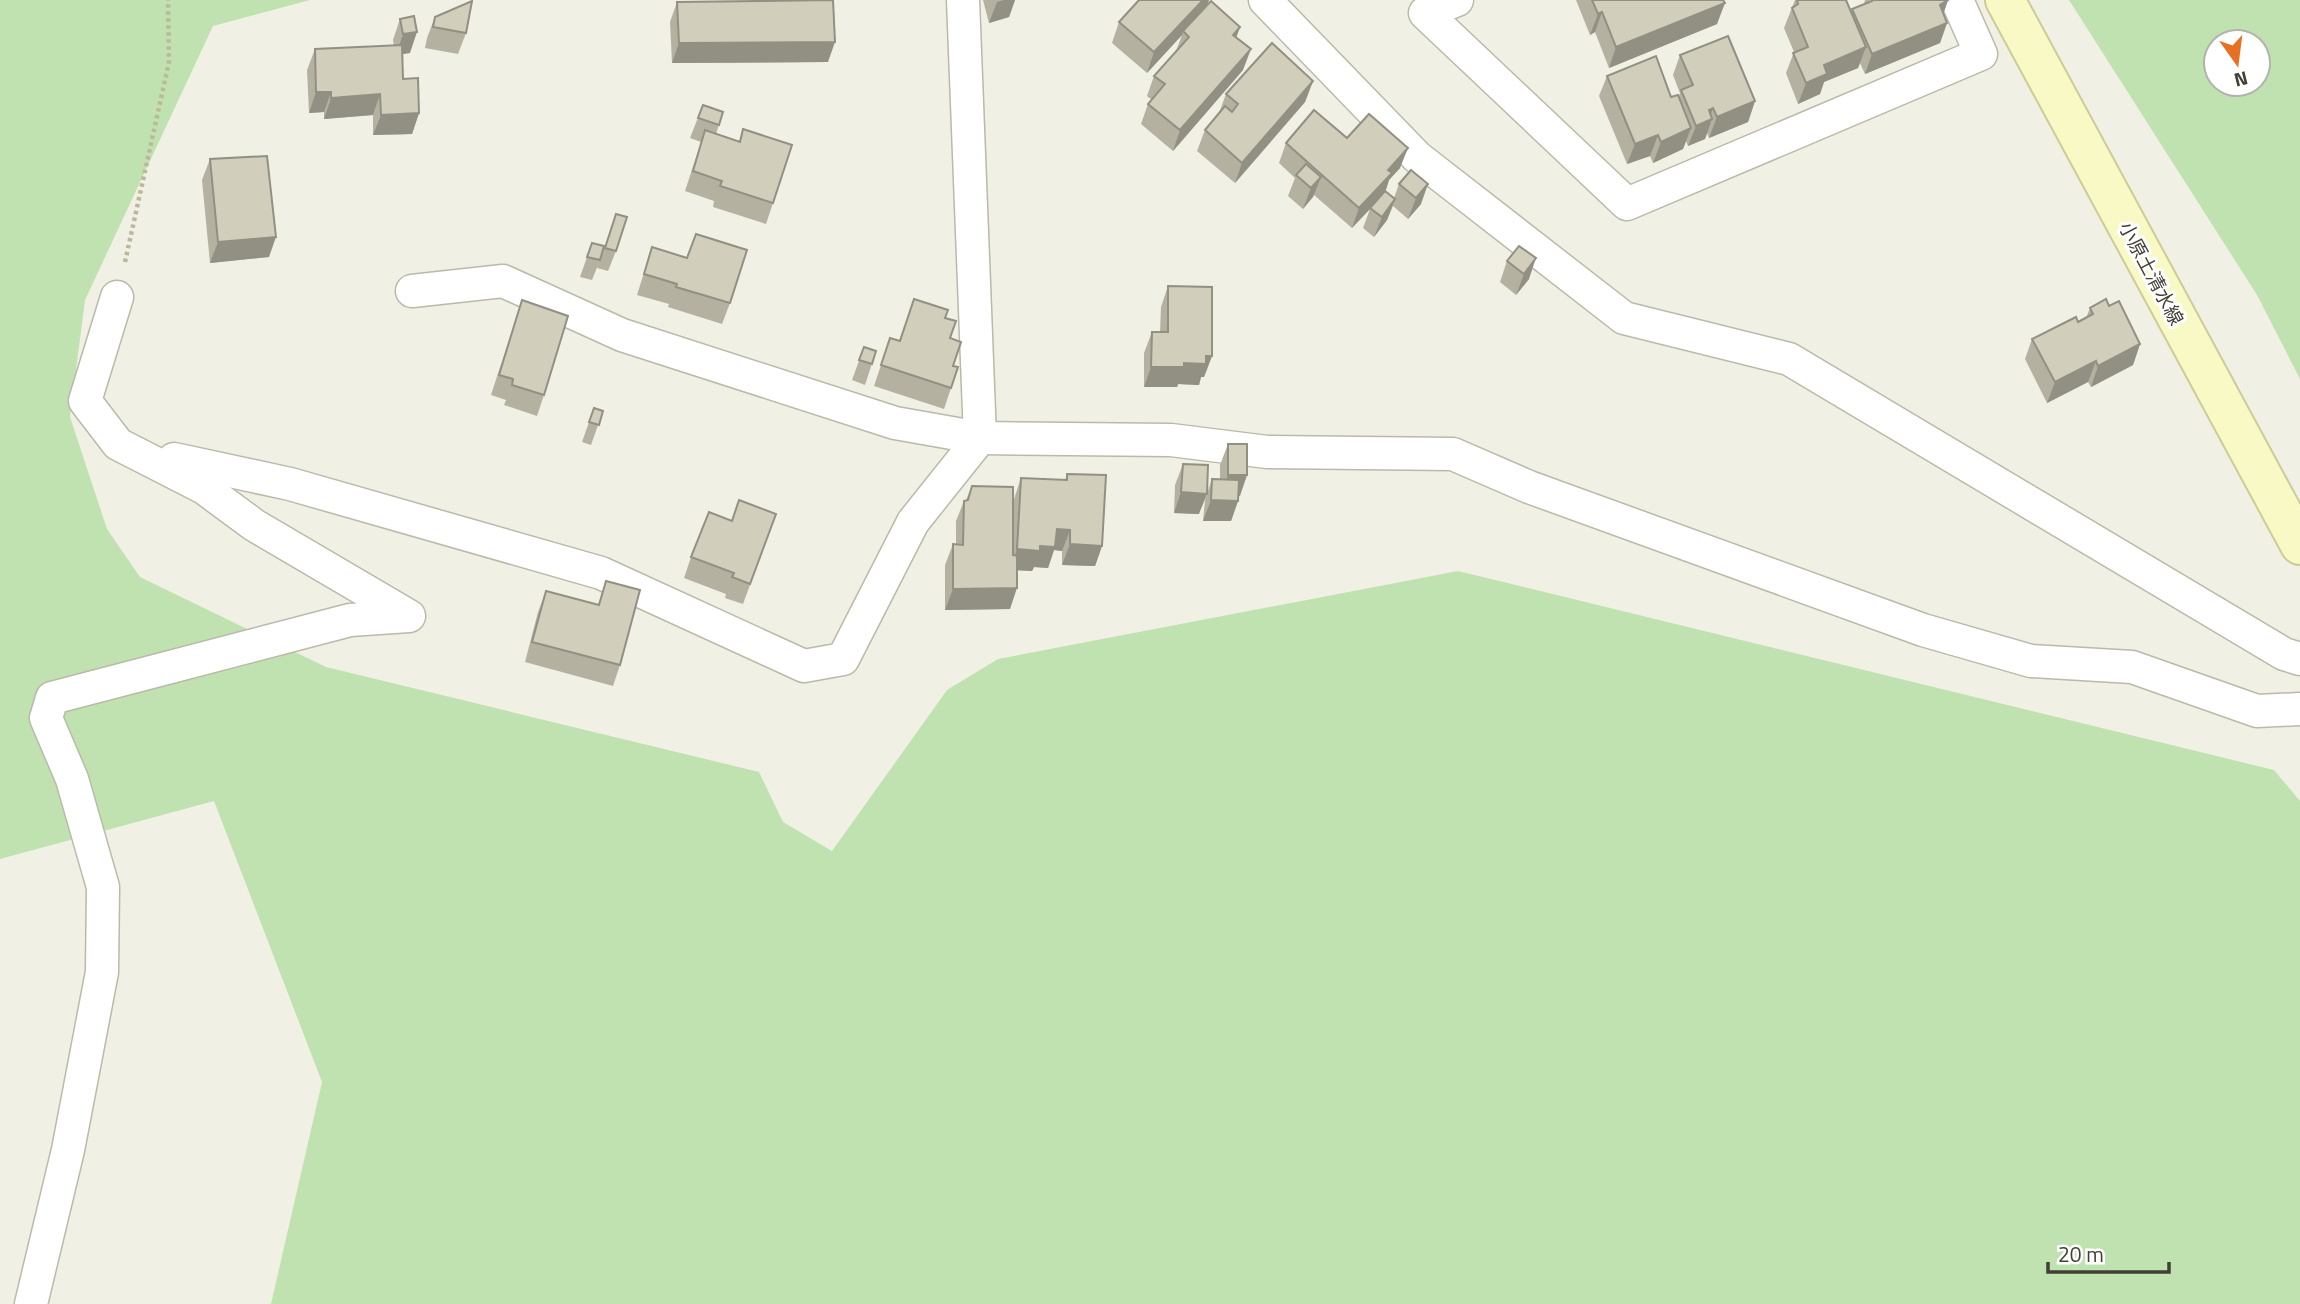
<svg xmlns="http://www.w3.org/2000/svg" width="2300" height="1304" font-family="'Titillium Web','Noto Sans JP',sans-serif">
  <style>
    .green { fill: #c0e2b0; fill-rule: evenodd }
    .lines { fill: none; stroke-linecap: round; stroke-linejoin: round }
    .minor-casing { stroke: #bbb9a8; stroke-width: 35 }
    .secondary-casing { stroke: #cdcc97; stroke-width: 42 }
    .path { stroke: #bcb89a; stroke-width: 4.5; stroke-dasharray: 3.5 3.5; stroke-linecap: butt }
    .minor { stroke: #fff; stroke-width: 32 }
    .secondary { stroke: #f9f9c5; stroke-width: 38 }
    .wall { fill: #b4b1a1 }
    .shaded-wall { fill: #929083 }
    .building { fill: #d1cebb; stroke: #929083; stroke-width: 2 }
    .labels { text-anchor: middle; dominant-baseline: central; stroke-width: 6; stroke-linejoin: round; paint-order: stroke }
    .street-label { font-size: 19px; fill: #424035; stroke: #fff }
  </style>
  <rect width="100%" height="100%" fill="#f1f0e4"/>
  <g class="green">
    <path d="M 0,0 L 310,0 L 213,26 L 85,300 L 70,417 L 107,529 L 140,577 L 326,667 L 759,772 L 783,822 L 832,851 L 947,690 L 998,659 L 1458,571 L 2274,770 L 2300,801 L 2300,1304 L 271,1304 L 322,1082 L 214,801 L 0,859 Z"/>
    <path d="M 2069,0 L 2300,0 L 2300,379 L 2257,295 ZM 2258,42 L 2258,84 L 2216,84 L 2216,42 Z"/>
  </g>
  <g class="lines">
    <defs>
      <g id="minor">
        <path d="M 1265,0 L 1417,157 L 1624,318 L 1789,359 L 2284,654 L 2300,659"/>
        <path d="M 1457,0 L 1425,13 L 1627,204 L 1981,54 L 1957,0"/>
        <path d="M 412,291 L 503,281 L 622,335 L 895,423 L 980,438 L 1171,440 L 1267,452 L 1453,454 L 1529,487 L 1923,630 L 2031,661 L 2132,667 L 2257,711 L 2300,709"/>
        <path d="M 174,459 L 290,484 L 601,573 L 804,666 L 843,659 L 913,522 L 980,438 L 963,0"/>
        <path d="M 31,1304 L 68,1150 L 102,972 L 103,887 L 72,779 L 46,718 L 52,698 L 350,620 L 409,616 L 254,525 L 204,488 L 118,444 L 85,401 L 117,297"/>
      </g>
      <path id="secondary" d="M 2005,0 L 2300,545"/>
    </defs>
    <use href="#minor" class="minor-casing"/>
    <use href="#secondary" class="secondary-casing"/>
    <path class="path" d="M 125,262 L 169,62 L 168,0"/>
    <use href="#minor" class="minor"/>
    <use href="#secondary" class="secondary"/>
  </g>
  <g class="wall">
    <path d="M 983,0 L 1015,0 L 1009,17 L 989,23 Z"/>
    <path d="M 1139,0 L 1209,0 L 1207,6 L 1240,27 L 1236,37 L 1243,70 L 1173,151 L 1141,124 L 1148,104 L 1152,100 L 1147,96 L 1154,76 L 1176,51 L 1182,35 L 1147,73 L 1112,43 L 1119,22 Z"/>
    <path d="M 1576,0 L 1723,0 L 1717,24 L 1609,68 L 1595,32 L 1590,35 Z"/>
    <path d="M 1795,0 L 1846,0 L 1851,13 L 1852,9 L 1864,4 L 1865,0 L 1948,0 L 1943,14 L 1947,23 L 1940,43 L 1865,74 L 1860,63 L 1858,68 L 1824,82 L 1820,94 L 1798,104 L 1786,73 L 1794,52 L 1784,28 Z"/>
    <path d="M 677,2 L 828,62 L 672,63 L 670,22 Z"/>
    <path d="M 435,17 L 466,33 L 458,54 L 425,48 L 427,38 Z"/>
    <path d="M 400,19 L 410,53 L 402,54 L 403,79 L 419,113 L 412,134 L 373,135 L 373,115 L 324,119 L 324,112 L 309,113 L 307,70 L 315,49 L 394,46 L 393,40 Z"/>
    <path d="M 1680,55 L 1755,101 L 1748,122 L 1709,138 L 1707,133 L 1705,139 L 1688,146 L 1686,141 L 1683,149 L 1653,163 L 1650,156 L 1627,164 L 1599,96 L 1607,76 L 1671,97 L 1679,96 L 1680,93 L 1673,75 Z"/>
    <path d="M 1313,81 L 1305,102 L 1235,183 L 1197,151 L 1205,130 L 1219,113 L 1226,94 Z"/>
    <path d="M 703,105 L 723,112 L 716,134 L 739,141 L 743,129 L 773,203 L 766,224 L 713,207 L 714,201 L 685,191 L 701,142 L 690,138 Z"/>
    <path d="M 1347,138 L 1400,168 L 1389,180 L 1385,192 L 1394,198 L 1399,184 L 1411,170 L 1421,204 L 1408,219 L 1393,206 L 1387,220 L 1374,237 L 1363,228 L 1370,209 L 1352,228 L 1314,195 L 1303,209 L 1288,196 L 1295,178 L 1279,163 L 1286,143 Z"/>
    <path d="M 210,159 L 269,257 L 210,263 L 202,180 Z"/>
    <path d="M 616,214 L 616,251 L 608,271 L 597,268 L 600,260 L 592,280 L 580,277 L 592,243 L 600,260 Z"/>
    <path d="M 1519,246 L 1529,279 L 1516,295 L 1500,282 L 1507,261 Z"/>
    <path d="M 652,247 L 730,303 L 722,324 L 668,307 L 669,304 L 637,295 Z"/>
    <path d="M 1168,286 L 1212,356 L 1204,377 L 1201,377 L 1199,385 L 1178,384 L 1177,387 L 1144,387 L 1144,353 L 1152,332 L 1160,332 L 1161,307 Z"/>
    <path d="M 914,299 L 945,318 L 950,338 L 953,366 L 958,367 L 944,409 L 874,386 L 890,338 L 899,341 Z"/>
    <path d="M 522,300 L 544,395 L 537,416 L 504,405 L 506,400 L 491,395 Z"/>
    <path d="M 2109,306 L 2140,344 L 2133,365 L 2091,387 L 2088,382 L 2047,403 L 2025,359 L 2032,339 L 2078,322 L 2086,318 L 2090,308 Z"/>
    <path d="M 864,347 L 876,351 L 865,385 L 852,380 Z"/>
    <path d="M 594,408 L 603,411 L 591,445 L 582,442 Z"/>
    <path d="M 1228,444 L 1247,475 L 1239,496 L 1238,501 L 1231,521 L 1203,521 L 1205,500 L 1212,479 L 1220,479 L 1220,465 Z"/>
    <path d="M 1183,464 L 1199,514 L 1174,513 L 1175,485 Z"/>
    <path d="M 1067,474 L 1102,546 L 1095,566 L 1062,565 L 1062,551 L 1054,550 L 1048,568 L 1034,567 L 1032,571 L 1017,570 L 1010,609 L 945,610 L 945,565 L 953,544 L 956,544 L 956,521 L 964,501 L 966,500 L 972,486 L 1013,511 L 1014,499 L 1021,478 L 1065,480 Z"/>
    <path d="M 776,514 L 743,604 L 725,598 L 726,594 L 684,578 L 691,557 L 732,521 Z"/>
    <path d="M 606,581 L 620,665 L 613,686 L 525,662 L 538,612 L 546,591 L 598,605 Z"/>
  </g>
  <g class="shaded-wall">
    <path d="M 1004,0 L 1015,0 L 1009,17 L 989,23 L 997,2 Z"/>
    <path d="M 1203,0 L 1209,0 L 1205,10 L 1183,31 L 1182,35 L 1147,73 L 1154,52 Z"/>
    <path d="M 1948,0 L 1941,21 L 1940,5 Z"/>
    <path d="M 1725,3 L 1717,24 L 1609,68 L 1616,47 Z"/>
    <path d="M 1602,12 L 1595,32 L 1590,35 L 1598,14 Z"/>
    <path d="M 1947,23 L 1940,43 L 1865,74 L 1872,54 Z"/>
    <path d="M 1240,27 L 1233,47 L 1233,35 Z"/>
    <path d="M 417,32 L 410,53 L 396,55 L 403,34 Z"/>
    <path d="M 835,42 L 828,62 L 672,63 L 679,43 Z"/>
    <path d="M 1866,47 L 1858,68 L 1824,82 L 1820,94 L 1798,104 L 1806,83 L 1824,65 Z"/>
    <path d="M 1251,49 L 1243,70 L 1173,151 L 1180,130 Z"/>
    <path d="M 1313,81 L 1305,102 L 1235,183 L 1242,163 Z"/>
    <path d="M 316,92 L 331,92 L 324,112 L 309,113 Z"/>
    <path d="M 380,94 L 373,115 L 324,119 L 331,98 Z"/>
    <path d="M 1755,101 L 1748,122 L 1709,138 L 1717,117 Z"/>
    <path d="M 1713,108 L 1709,120 L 1712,119 L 1705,139 L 1688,146 L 1696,126 L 1709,110 Z"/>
    <path d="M 419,113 L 412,134 L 373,135 L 381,115 Z"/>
    <path d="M 1691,128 L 1683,149 L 1653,163 L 1661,142 Z"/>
    <path d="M 1658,135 L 1650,156 L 1627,164 L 1635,144 Z"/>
    <path d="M 1408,148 L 1400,168 L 1389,180 L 1385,193 L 1352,228 L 1359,208 L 1388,170 Z"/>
    <path d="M 1321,177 L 1313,197 L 1303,209 L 1311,188 Z"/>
    <path d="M 1428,184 L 1421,204 L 1408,219 L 1416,198 Z"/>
    <path d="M 1395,199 L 1387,220 L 1374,237 L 1382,217 Z"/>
    <path d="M 276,237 L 269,257 L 210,263 L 218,242 Z"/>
    <path d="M 1536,258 L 1529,279 L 1516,295 L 1524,274 Z"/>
    <path d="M 2140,344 L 2133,365 L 2091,387 L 2098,366 Z"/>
    <path d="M 1206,356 L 1212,356 L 1204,377 L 1201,377 L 1199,385 L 1178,384 L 1177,387 L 1144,387 L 1151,367 Z"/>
    <path d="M 2096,361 L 2088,382 L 2047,403 L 2055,382 Z"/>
    <path d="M 1228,475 L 1247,475 L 1240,496 L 1220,496 Z"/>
    <path d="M 1181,492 L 1207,494 L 1199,514 L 1174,513 Z"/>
    <path d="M 1211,500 L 1238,501 L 1231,521 L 1203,521 Z"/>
    <path d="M 1057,529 L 1070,530 L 1062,551 L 1054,550 L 1048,568 L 1034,567 L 1032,571 L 1010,570 L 1017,549 L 1040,546 Z"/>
    <path d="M 1070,544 L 1102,546 L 1095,566 L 1062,565 Z"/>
    <path d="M 1017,588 L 1010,609 L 945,610 L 953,589 Z"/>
  </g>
  <g class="building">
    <path d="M 833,0 L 835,42 L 679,43 L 677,2 Z"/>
    <path d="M 1139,0 L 1203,0 L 1154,52 L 1119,22 Z"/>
    <path d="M 1592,0 L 1723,0 L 1725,3 L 1616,47 L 1602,12 L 1598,14 Z"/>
    <path d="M 1797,0 L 1846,0 L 1866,47 L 1824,65 L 1827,74 L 1806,83 L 1793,53 L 1808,47 L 1792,8 L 1798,4 Z"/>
    <path d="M 1872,0 L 1948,0 L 1940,5 L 1947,23 L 1872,54 L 1852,9 L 1872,1 Z"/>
    <path d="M 472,1 L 466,33 L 433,27 L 435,17 Z"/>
    <path d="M 1211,1 L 1240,27 L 1233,35 L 1251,49 L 1180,130 L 1148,104 L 1165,84 L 1154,76 L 1189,37 L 1183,31 Z"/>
    <path d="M 414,16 L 417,32 L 403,34 L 400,19 Z"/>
    <path d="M 1728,36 L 1755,101 L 1717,117 L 1713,108 L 1709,110 L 1712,119 L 1696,126 L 1681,90 L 1693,85 L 1680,55 Z"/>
    <path d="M 1272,43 L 1313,81 L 1242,163 L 1205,130 L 1225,106 L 1232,112 L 1238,104 L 1226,94 Z"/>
    <path d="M 402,45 L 403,79 L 418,78 L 419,113 L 381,115 L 380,94 L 331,98 L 331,92 L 316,92 L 315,49 Z"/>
    <path d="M 1656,56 L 1671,97 L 1678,95 L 1691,128 L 1661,142 L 1658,135 L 1635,144 L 1607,76 Z"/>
    <path d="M 703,105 L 723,112 L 719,125 L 698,118 Z"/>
    <path d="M 1314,110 L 1347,138 L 1369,114 L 1408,148 L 1388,170 L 1392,173 L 1359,208 L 1286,143 Z"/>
    <path d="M 743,129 L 792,145 L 773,203 L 720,186 L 722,181 L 693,171 L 705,130 L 740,142 Z"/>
    <path d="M 267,156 L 276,237 L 218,242 L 210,159 Z"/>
    <path d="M 1306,164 L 1321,177 L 1311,188 L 1296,175 Z"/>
    <path d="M 1411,170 L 1428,184 L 1416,198 L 1399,184 Z"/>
    <path d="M 1385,191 L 1395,199 L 1382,217 L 1370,208 Z"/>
    <path d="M 616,214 L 627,217 L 616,251 L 605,248 Z"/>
    <path d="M 696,234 L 747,250 L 730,303 L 676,287 L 677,284 L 644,274 L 652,247 L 687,258 Z"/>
    <path d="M 592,243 L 604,246 L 600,260 L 587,257 Z"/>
    <path d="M 1519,246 L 1536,258 L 1524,274 L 1507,261 Z"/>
    <path d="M 1168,286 L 1212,287 L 1212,356 L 1206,356 L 1206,364 L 1184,363 L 1184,367 L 1151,367 L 1152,332 L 1168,332 Z"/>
    <path d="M 914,299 L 948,310 L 945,318 L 956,321 L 950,338 L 961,342 L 953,366 L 958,367 L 951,388 L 881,365 L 890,338 L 900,341 Z"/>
    <path d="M 2106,299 L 2109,306 L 2119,301 L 2140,344 L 2098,366 L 2096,361 L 2055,382 L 2032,339 L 2076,317 L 2078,322 L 2093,314 L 2090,308 Z"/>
    <path d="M 522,300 L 568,316 L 544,395 L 512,385 L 513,379 L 499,375 Z"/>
    <path d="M 864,347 L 876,351 L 872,364 L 859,360 Z"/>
    <path d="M 594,408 L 603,411 L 599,425 L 589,422 Z"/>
    <rect x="1228" y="444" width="19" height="31"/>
    <path d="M 1183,464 L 1208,465 L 1207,494 L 1181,492 Z"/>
    <path d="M 1067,474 L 1106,475 L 1102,546 L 1070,544 L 1070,530 L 1057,529 L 1055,547 L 1040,546 L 1040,551 L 1017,549 L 1021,478 L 1067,480 Z"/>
    <path d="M 1212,479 L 1239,480 L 1238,501 L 1211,500 Z"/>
    <path d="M 972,486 L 1013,487 L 1013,555 L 1017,556 L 1017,588 L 953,589 L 953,544 L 963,545 L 964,501 L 968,500 Z"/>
    <path d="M 739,500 L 776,514 L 750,584 L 732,577 L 734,573 L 691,557 L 709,512 L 732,521 Z"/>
    <path d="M 606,581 L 640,590 L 620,665 L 532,642 L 546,591 L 599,605 Z"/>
  </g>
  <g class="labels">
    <g class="street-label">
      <text transform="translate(2152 273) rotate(62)">小原土清水線</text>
    </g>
  </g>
  <g transform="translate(2237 63) rotate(166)"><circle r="33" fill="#ffffff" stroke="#b3b3ae" stroke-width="2"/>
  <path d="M0-5L12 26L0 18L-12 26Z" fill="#e77025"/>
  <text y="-10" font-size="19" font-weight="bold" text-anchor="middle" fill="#424035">N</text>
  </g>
  <path d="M2048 1262v10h121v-10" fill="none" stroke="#424035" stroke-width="3.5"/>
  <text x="2058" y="1262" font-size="21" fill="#424035" stroke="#ffffff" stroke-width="5" paint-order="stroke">20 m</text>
</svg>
